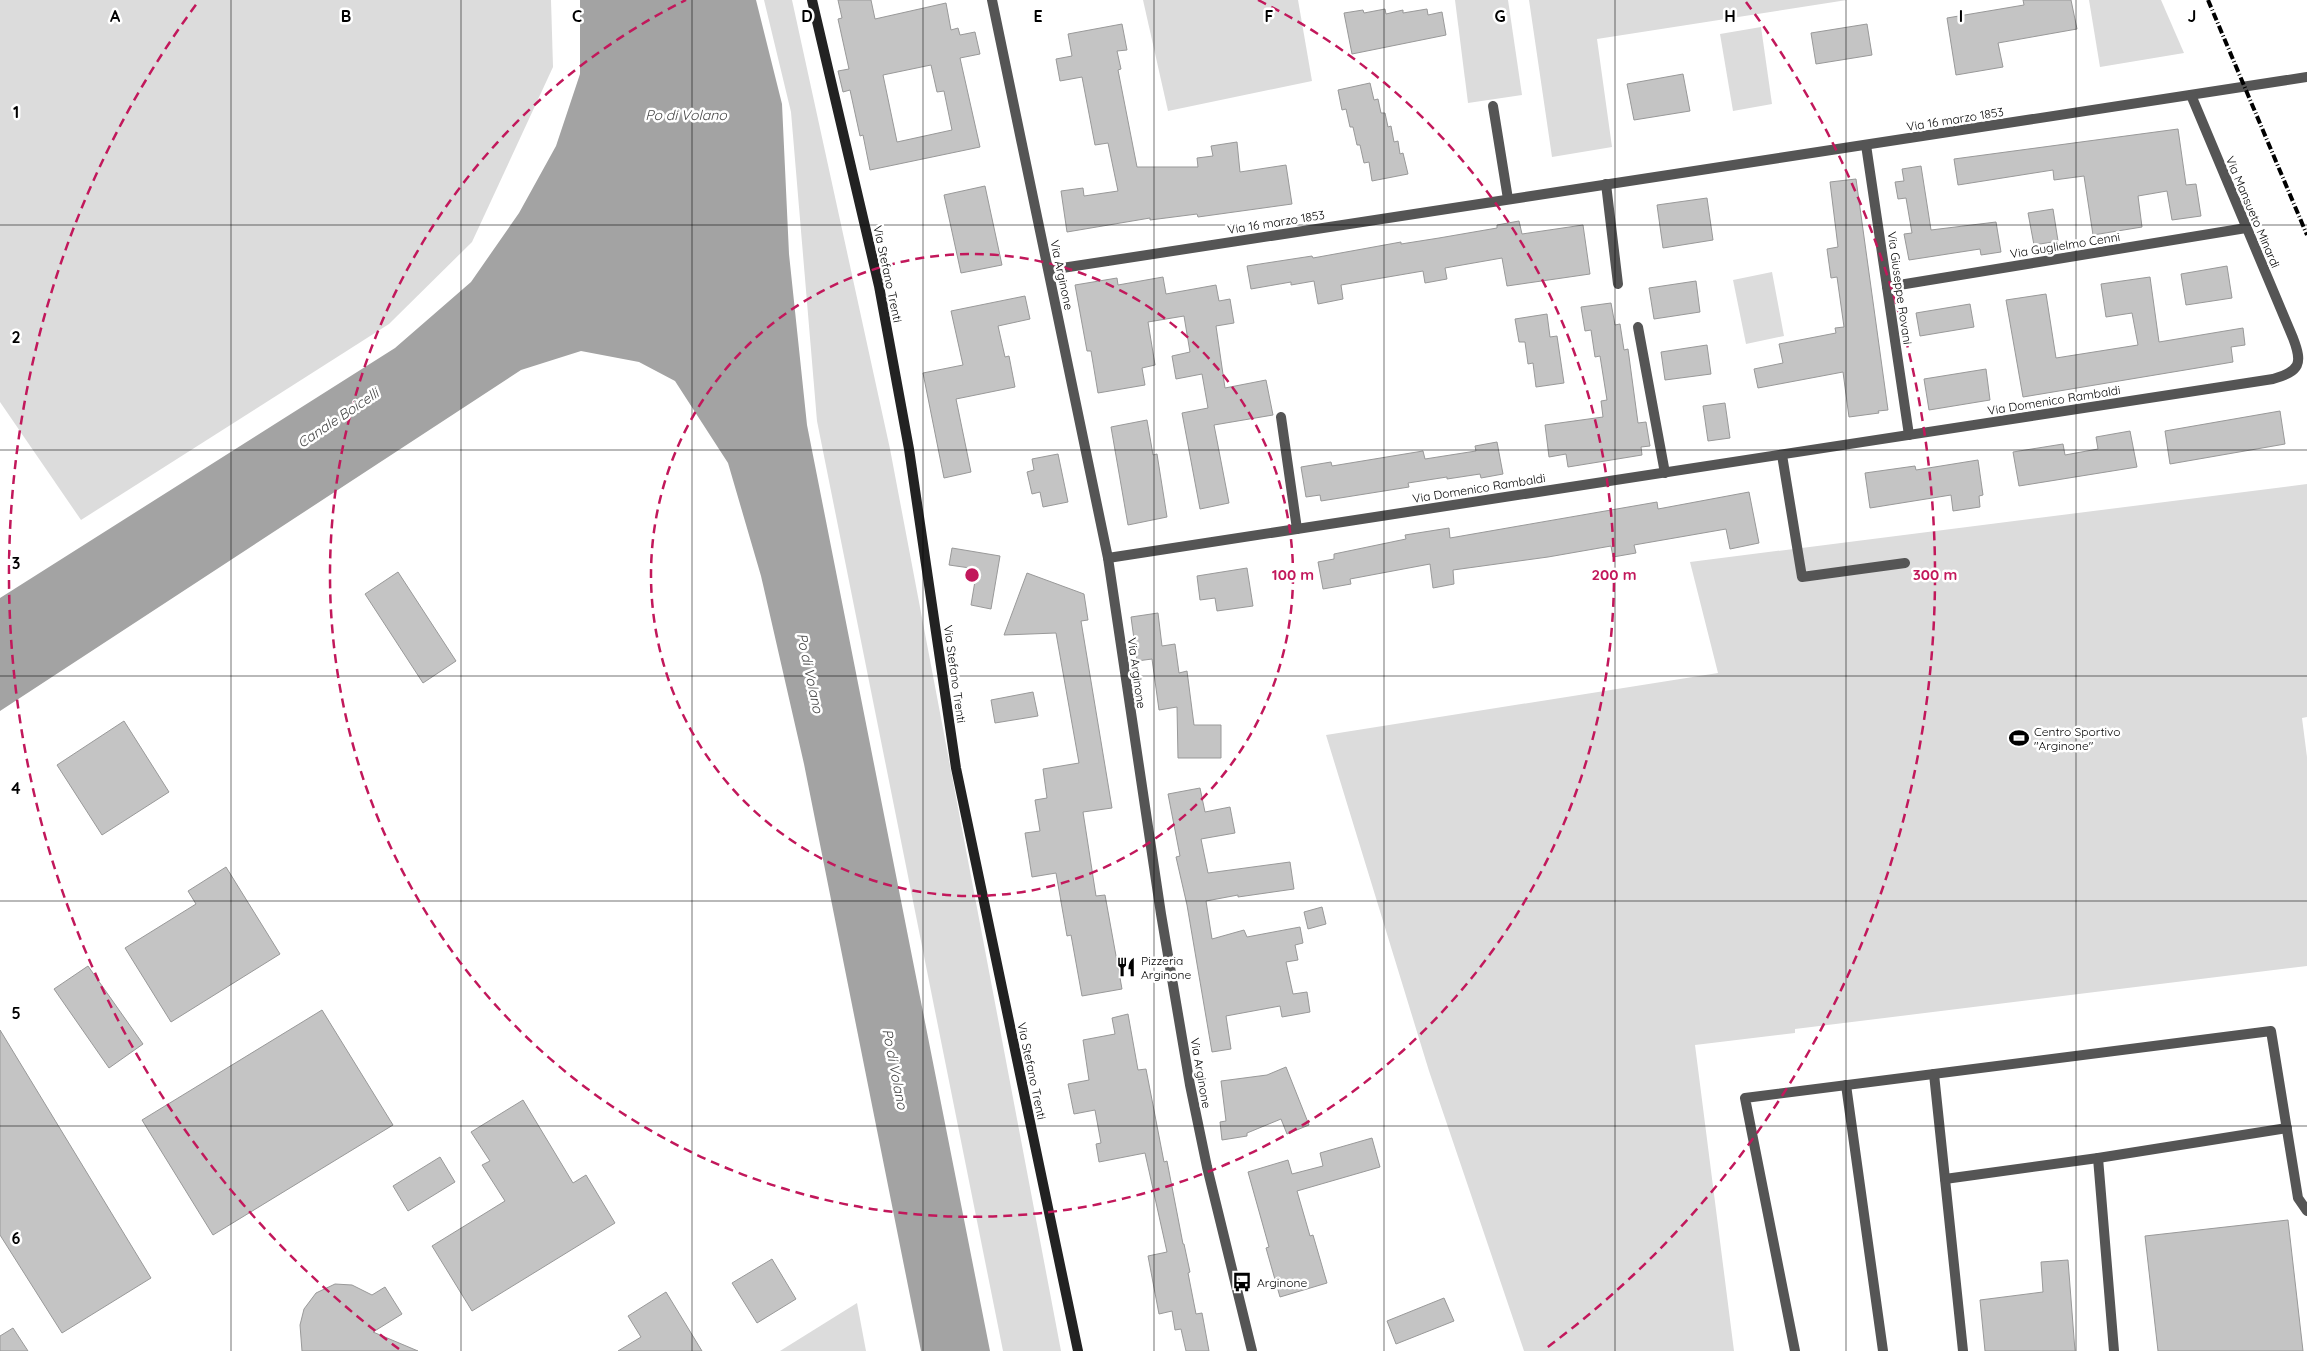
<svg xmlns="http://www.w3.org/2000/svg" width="2307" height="1351" font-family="Quicksand,sans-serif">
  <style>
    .green { fill: #dcdcdc }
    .water { fill: #a3a3a3 }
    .building { fill: #c4c4c4; stroke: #999; fill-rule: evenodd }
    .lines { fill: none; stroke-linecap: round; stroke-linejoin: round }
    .service { stroke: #555; stroke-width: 10 }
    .minor { stroke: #555; stroke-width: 10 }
    .secondary { stroke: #222; stroke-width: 10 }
    .rail { stroke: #000; stroke-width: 4; stroke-dasharray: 8 2.5 1 2.5; stroke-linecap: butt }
    .grid { fill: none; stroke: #000; stroke-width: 1; stroke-opacity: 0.55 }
    .ring { fill: none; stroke: #c2185b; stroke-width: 2.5; stroke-dasharray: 9 6 }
    .labels { text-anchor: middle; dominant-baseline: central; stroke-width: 5; stroke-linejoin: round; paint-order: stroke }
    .street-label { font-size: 12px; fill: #000; stroke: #fff }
    .poi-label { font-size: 12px; fill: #000; stroke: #fff; text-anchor: start }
    .water-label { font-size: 14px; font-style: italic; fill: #444; stroke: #fff }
    .grid-label { font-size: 16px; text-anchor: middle; font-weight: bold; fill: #000; stroke: #fff; stroke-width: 5; stroke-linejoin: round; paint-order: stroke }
    .centre { fill: #c2185b; stroke: #fff; stroke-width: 2.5 }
    .ring-label { font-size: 15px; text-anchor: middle; font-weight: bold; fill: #c2185b; stroke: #fff; stroke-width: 5; stroke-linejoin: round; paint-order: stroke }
  </style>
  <rect width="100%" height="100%" fill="#fff"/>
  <g class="green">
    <path d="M 0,0 L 551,0 L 553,67 L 472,242 L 389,324 L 81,520 L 0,402 Z"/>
    <path d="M 764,0 L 792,0 L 890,449 L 1061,1351 L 1003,1351 L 817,421 L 791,112 Z"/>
    <path d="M 1143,0 L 1298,0 L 1312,81 L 1168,111 Z"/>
    <path d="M 1455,0 L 1508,0 L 1522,95 L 1468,103 Z"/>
    <path d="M 1529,0 L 1847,0 L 1597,39 L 1612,147 L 1552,157 Z"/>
    <path d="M 2089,0 L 2161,0 L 2184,53 L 2100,67 Z"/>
    <path d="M 1761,27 L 1772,104 L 1733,111 L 1720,34 Z"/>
    <path d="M 1772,272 L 1784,336 L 1746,344 L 1733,280 Z"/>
    <path d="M 2307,484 L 2307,717 L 2302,718 L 2307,757 L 2307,966 L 1795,1029 L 1795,1033 L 1695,1045 L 1734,1351 L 1524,1351 L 1429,1071 L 1326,735 L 1718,673 L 1690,562 Z"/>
    <path d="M 857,1303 L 866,1351 L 780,1351 Z"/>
  </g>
  <path class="water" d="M 580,0 L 756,0 L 782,104 L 789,254 L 807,425 L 990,1351 L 921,1351 L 804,764 L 761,576 L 728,463 L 675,381 L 639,362 L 581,351 L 521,370 L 0,711 L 0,598 L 395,348 L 471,282 L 519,213 L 556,146 L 580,74 Z"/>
  <g class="building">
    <path d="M 838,0 L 871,0 L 875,19 L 946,3 L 951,30 L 958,28 L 960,35 L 975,32 L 980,54 L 960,58 L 980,147 L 870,170 L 863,135 L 860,136 L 850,90 L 843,92 L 838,71 L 849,69 L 838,19 L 842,18 ZM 931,65 L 937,92 L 944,91 L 952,130 L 897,142 L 883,75 Z"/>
    <path d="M 2023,0 L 2071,0 L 2077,29 L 1998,43 L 2003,67 L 1956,75 L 1947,18 L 2024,5 Z"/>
    <path d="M 1385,9 L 1386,14 L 1403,10 L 1403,13 L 1427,9 L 1428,15 L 1442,12 L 1446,35 L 1352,54 L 1344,13 L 1363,10 L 1364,13 Z"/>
    <path d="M 1122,24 L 1127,50 L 1117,51 L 1121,69 L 1118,70 L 1137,167 L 1198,167 L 1197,158 L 1213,156 L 1211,146 L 1237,142 L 1240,172 L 1286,165 L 1292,204 L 1198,217 L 1197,214 L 1150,220 L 1150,218 L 1067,232 L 1061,191 L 1083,188 L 1084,196 L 1118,191 L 1108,143 L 1095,145 L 1082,77 L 1060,81 L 1056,59 L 1072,56 L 1068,34 Z"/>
    <path d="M 1867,24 L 1872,55 L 1816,64 L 1811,33 Z"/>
    <path d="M 1683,74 L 1690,111 L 1634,120 L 1627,84 Z"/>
    <path d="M 1370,83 L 1374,100 L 1378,99 L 1381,113 L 1385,113 L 1388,127 L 1391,126 L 1394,142 L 1398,141 L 1400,154 L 1403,153 L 1408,174 L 1372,181 L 1369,162 L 1364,163 L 1360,145 L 1357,145 L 1353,127 L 1350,127 L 1346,109 L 1342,110 L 1338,90 Z"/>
    <path d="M 2178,129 L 2186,185 L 2196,184 L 2201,216 L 2172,220 L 2167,191 L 2138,196 L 2142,227 L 2093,235 L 2084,176 L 2054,180 L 2053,170 L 1958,185 L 1954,159 Z"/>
    <path d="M 1921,166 L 1931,230 L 1996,222 L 2001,252 L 1981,255 L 1980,249 L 1909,260 L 1904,234 L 1912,233 L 1906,198 L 1898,199 L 1895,182 L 1904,181 L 1902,169 Z"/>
    <path d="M 1856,179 L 1888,410 L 1878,411 L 1879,413 L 1849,417 L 1843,372 L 1758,388 L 1754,369 L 1783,363 L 1779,344 L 1836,333 L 1835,328 L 1844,327 L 1837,277 L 1831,278 L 1827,249 L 1838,247 L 1830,182 Z"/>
    <path d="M 985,186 L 1002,265 L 961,273 L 944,195 Z"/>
    <path d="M 1707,198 L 1713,240 L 1663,248 L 1657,205 Z"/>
    <path d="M 2053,209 L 2058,241 L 2034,245 L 2028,213 Z"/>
    <path d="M 1519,221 L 1522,234 L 1583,225 L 1590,274 L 1507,286 L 1502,258 L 1445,268 L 1447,279 L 1425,283 L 1423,271 L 1341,285 L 1343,299 L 1318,304 L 1314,281 L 1291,285 L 1291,282 L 1251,289 L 1247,266 L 1312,256 L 1313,258 L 1401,242 L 1401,244 L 1439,238 L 1497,228 L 1497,225 Z"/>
    <path d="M 2227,266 L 2232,298 L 2186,305 L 2181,274 Z"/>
    <path d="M 1163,277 L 1166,294 L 1216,285 L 1219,301 L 1230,299 L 1234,323 L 1216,326 L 1225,388 L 1266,380 L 1273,415 L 1214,425 L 1229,503 L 1200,509 L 1182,413 L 1208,408 L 1202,374 L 1176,379 L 1172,356 L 1190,352 L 1184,316 L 1148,322 L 1155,365 L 1142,368 L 1145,385 L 1098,393 L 1091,351 L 1087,351 L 1075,285 L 1117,278 L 1118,285 Z"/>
    <path d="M 2150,277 L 2159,342 L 2243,328 L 2245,345 L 2231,347 L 2233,362 L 2023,397 L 2006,300 L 2046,294 L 2056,358 L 2138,345 L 2132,313 L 2106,317 L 2101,284 Z"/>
    <path d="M 1696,281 L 1700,312 L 1654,319 L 1649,288 Z"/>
    <path d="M 1025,296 L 1030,319 L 998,326 L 1005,357 L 1009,356 L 1015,387 L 956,399 L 971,472 L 944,478 L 923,373 L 963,365 L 951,311 Z"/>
    <path d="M 1611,303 L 1615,325 L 1620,324 L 1624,350 L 1628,349 L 1638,423 L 1646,422 L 1650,446 L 1641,447 L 1642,455 L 1568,467 L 1566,454 L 1549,457 L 1545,425 L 1603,417 L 1601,401 L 1607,400 L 1600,356 L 1595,357 L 1591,330 L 1585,331 L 1581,307 Z"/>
    <path d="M 1970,304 L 1974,327 L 1920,336 L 1916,313 Z"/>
    <path d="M 1547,314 L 1550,337 L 1557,336 L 1564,383 L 1536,387 L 1533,363 L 1528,364 L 1525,342 L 1519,342 L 1515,319 Z"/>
    <path d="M 1707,345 L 1711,374 L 1665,380 L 1661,352 Z"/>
    <path d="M 1986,369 L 1990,400 L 1929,410 L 1924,379 Z"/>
    <path d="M 1725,403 L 1730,438 L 1708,441 L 1703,406 Z"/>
    <path d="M 2280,411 L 2285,444 L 2170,464 L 2165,431 Z"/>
    <path d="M 1147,420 L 1153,455 L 1157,454 L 1167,517 L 1128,525 L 1111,427 Z"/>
    <path d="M 2130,431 L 2137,467 L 2019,486 L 2013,452 L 2063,444 L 2065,455 L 2098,449 L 2096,437 Z"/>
    <path d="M 1497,442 L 1503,474 L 1481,478 L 1480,474 L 1447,479 L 1447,477 L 1408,483 L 1409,487 L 1321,501 L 1320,495 L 1306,497 L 1301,467 L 1331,462 L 1332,466 L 1423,451 L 1425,459 L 1476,451 L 1475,446 Z"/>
    <path d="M 1058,454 L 1068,502 L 1043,507 L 1040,492 L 1032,494 L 1027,472 L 1034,470 L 1032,459 Z"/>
    <path d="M 1978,460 L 1983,495 L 1979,496 L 1980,507 L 1953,511 L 1951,495 L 1870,508 L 1865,473 L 1915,466 L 1916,470 Z"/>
    <path d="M 1749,492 L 1759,543 L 1730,549 L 1726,529 L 1634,545 L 1636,553 L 1613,557 L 1611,546 L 1548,557 L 1453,570 L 1454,584 L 1433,588 L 1430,564 L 1350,579 L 1351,584 L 1323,589 L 1318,562 L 1334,559 L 1334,554 L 1406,539 L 1405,535 L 1449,528 L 1450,538 L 1657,502 L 1658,509 Z"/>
    <path d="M 952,548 L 1000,556 L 991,609 L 971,605 L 977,569 L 949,565 Z"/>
    <path d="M 1247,568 L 1253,606 L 1217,611 L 1215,598 L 1200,600 L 1197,576 Z"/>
    <path d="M 398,572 L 456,661 L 423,683 L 365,594 Z"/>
    <path d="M 1027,573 L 1084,594 L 1088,620 L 1081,621 L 1112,808 L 1083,812 L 1096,896 L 1105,895 L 1122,989 L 1082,996 L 1071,935 L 1067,936 L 1056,873 L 1032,877 L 1025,833 L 1040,831 L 1035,800 L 1047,798 L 1043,769 L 1079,763 L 1056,633 L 1004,635 Z"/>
    <path d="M 1158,613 L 1162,646 L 1175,644 L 1179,673 L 1187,671 L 1194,725 L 1221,725 L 1221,758 L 1178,758 L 1177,707 L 1159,710 L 1152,659 L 1137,661 L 1131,617 Z"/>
    <path d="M 1033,692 L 1038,716 L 995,723 L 991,700 Z"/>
    <path d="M 124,721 L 169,792 L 102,835 L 57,765 Z"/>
    <path d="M 1200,788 L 1205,812 L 1230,807 L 1235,833 L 1201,839 L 1208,873 L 1290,862 L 1294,889 L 1238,897 L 1238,895 L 1206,901 L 1212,939 L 1244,930 L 1247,937 L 1300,927 L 1303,943 L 1295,945 L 1298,960 L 1286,962 L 1293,994 L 1307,992 L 1310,1012 L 1282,1017 L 1280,1006 L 1226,1016 L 1231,1049 L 1212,1052 L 1187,905 L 1176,857 L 1180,856 L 1168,794 Z"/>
    <path d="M 226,867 L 280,954 L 171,1022 L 125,948 L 196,904 L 188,891 Z"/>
    <path d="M 1322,907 L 1326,924 L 1308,929 L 1304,912 Z"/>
    <path d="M 88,966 L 143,1044 L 109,1068 L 54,989 Z"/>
    <path d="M 322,1010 L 393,1125 L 213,1235 L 142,1120 Z"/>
    <path d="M 1128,1014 L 1138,1070 L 1146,1069 L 1164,1162 L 1167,1161 L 1183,1244 L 1184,1244 L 1190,1272 L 1188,1273 L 1196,1314 L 1202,1313 L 1209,1351 L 1186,1351 L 1181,1329 L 1175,1330 L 1172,1311 L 1159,1314 L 1148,1256 L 1167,1252 L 1145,1153 L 1099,1162 L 1096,1144 L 1101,1143 L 1095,1110 L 1074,1114 L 1068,1084 L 1089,1080 L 1083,1040 L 1115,1034 L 1112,1018 Z"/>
    <path d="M 0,1030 L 151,1278 L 62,1333 L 0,1235 Z"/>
    <path d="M 1286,1067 L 1309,1125 L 1287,1134 L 1281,1119 L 1247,1133 L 1247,1136 L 1222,1140 L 1220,1122 L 1226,1121 L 1221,1081 L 1267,1075 Z"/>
    <path d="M 523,1100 L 573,1183 L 586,1175 L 615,1223 L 472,1311 L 432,1246 L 505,1201 L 482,1165 L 490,1161 L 471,1132 Z"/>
    <path d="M 1372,1138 L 1380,1167 L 1297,1191 L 1310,1236 L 1313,1235 L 1327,1283 L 1280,1297 L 1266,1248 L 1269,1247 L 1248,1172 L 1288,1160 L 1292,1174 L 1323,1166 L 1320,1153 Z"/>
    <path d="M 440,1157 L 455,1182 L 408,1211 L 393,1186 Z"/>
    <path d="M 2288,1220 L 2303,1351 L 2158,1351 L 2145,1236 Z"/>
    <path d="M 772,1259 L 796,1299 L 757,1323 L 732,1283 Z"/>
    <path d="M 2068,1260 L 2075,1351 L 1985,1351 L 1980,1300 L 2043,1292 L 2041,1262 Z"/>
    <path d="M 335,1284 L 352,1285 L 372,1295 L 385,1287 L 402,1314 L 373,1332 L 418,1351 L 302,1351 L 300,1325 L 304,1309 L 316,1293 Z"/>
    <path d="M 666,1292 L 702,1351 L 618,1351 L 641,1337 L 628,1316 Z"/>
    <path d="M 1444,1298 L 1454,1321 L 1396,1344 L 1387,1321 Z"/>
    <path d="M 13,1328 L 28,1351 L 0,1351 L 0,1336 Z"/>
  </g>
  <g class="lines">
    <g class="service">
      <path d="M 1493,106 L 1508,199"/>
      <path d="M 1782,455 L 1802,577 L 1905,563"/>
      <path d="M 1934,1074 L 1963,1351"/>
      <path d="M 1846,1085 L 1883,1351"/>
      <path d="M 2098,1158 L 2114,1351"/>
      <path d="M 1945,1179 L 2098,1158 L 2287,1128"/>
      <path d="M 1795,1351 L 1745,1098 L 2271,1031 L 2298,1198 L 2307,1211"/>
    </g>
    <g class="minor">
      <path d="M 992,0 L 1108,558 L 1161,914 L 1190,1085 L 1207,1167 L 1252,1351"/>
      <path d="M 1866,145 L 1909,435"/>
      <path d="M 1606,184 L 1618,284"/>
      <path d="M 1049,270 L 2307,77"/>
      <path d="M 1887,287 L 2246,228"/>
      <path d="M 1638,327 L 1665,473"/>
      <path d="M 1281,417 L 1297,529"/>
      <path d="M 1108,558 L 2273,379 C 2300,371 2303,364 2293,338 L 2191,95"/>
    </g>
    <path class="secondary" d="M 812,0 L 879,286 L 909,449 L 956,768 L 1078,1351"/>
    <path class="rail" d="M 2208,0 L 2307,235"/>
  </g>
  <path class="grid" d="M 231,0 L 231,1351M 461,0 L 461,1351M 692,0 L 692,1351M 923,0 L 923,1351M 1154,0 L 1154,1351M 1384,0 L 1384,1351M 1615,0 L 1615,1351M 1846,0 L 1846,1351M 2076,0 L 2076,1351M 0,225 L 2307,225M 0,450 L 2307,450M 0,676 L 2307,676M 0,901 L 2307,901M 0,1126 L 2307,1126"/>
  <g class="ring">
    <circle cx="972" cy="575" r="321"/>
    <path d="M1258 0A642 642 0 1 1 686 0"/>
    <path d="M399 1349A963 963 0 0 1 198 2M1746 2A963 963 0 0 1 1545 1349"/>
  </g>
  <defs>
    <symbol id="stadium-bare" viewBox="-9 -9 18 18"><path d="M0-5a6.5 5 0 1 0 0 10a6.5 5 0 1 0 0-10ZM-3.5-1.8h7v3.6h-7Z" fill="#000" stroke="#fff" stroke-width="2.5" paint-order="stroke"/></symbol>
    <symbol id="restaurant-bare" viewBox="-9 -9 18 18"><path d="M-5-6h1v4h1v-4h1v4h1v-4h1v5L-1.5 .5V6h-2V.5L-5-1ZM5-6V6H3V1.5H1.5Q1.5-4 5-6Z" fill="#000" stroke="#fff" stroke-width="2.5" paint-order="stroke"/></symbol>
    <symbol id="bus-bare" viewBox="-9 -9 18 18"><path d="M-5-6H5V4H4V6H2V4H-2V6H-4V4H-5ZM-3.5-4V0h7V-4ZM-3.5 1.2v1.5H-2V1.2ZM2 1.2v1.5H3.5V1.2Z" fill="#000" stroke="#fff" stroke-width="2.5" paint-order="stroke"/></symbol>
  </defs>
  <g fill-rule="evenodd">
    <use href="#stadium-bare" x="2005" y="724" width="28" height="28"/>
    <use href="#restaurant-bare" x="1112" y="953" width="28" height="28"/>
    <use href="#bus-bare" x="1228" y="1268" width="28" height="28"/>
  </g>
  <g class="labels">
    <g class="street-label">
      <text transform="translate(1955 119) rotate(-9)">Via 16 marzo 1853</text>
      <text transform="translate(2253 212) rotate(67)">Via Mansueto Minardi</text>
      <text transform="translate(1276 222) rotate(-9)">Via 16 marzo 1853</text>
      <text transform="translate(2065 245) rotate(-9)">Via Guglielmo Cenni</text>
      <text transform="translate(888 274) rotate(78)">Via Stefano Trenti</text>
      <text transform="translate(1062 275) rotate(78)">Via Arginone</text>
      <text transform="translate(1900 288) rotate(82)">Via Giuseppe Rovani</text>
      <text transform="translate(2054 400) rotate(-9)">Via Domenico Rambaldi</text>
      <text transform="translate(1479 488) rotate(-9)">Via Domenico Rambaldi</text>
      <text transform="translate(1137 673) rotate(82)">Via Arginone</text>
      <text transform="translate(955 674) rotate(82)">Via Stefano Trenti</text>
      <text transform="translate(1032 1071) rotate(78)">Via Stefano Trenti</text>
      <text transform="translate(1201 1073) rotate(80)">Via Arginone</text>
    </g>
    <g class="poi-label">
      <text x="2034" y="731">Centro Sportivo<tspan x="2034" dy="14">"Arginone"</tspan></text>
      <text x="1141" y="960">Pizzeria<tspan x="1141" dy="14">Arginone</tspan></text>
      <text x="1257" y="1282">Arginone</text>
    </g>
    <g class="water-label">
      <text x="686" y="115">Po di Volano</text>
      <text transform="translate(338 418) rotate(-34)">Canale Boicelli</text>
      <text transform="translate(810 673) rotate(78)">Po di Volano</text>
      <text transform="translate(895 1069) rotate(79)">Po di Volano</text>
    </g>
  </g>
  <g class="grid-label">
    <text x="115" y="22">A</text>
    <text x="346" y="22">B</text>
    <text x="577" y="22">C</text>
    <text x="807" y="22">D</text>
    <text x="1038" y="22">E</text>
    <text x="1269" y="22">F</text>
    <text x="1500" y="22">G</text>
    <text x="1730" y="22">H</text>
    <text x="1961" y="22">I</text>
    <text x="2192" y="22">J</text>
    <text x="16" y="118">1</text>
    <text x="16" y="343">2</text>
    <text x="16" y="569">3</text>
    <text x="16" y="794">4</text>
    <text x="16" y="1019">5</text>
    <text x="16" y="1244">6</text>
  </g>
  <circle cx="972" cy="575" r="8" class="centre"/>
  <g class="ring-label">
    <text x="1293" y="580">100 m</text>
    <text x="1614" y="580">200 m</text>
    <text x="1935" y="580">300 m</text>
  </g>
</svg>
